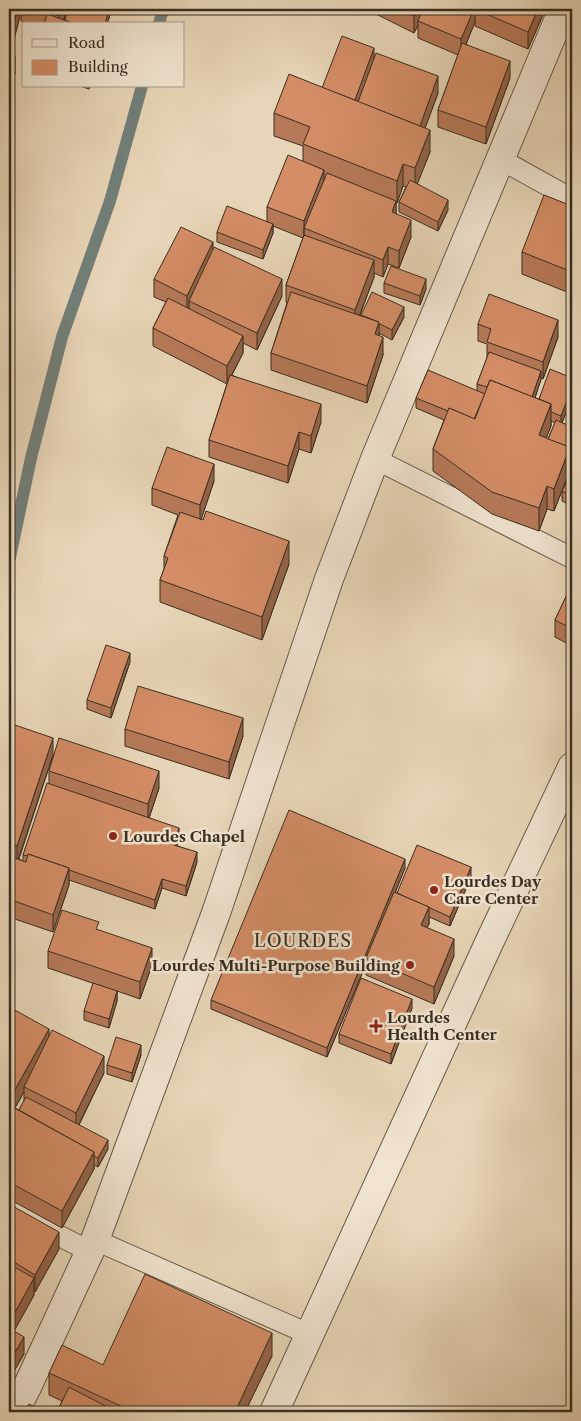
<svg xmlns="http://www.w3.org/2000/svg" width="581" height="1421" font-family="'Libre Caslon Text',serif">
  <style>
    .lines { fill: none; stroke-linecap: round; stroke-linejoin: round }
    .stream { stroke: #72807a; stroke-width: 12 }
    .service-casing { stroke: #655846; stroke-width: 22 }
    .minor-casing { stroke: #655846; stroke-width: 30 }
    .tertiary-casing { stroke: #655846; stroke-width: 30 }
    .service { stroke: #f0e4d0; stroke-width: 20 }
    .minor { stroke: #f0e4d0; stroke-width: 28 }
    .tertiary { stroke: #f0e4d0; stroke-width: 28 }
    .wall { fill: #b67958; stroke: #392e21; fill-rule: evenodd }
    .shaded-wall { fill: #946347; stroke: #392e21 }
    .building { fill: #d48d66; stroke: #392e21 }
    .poi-dot { fill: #8f2418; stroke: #f0e4d0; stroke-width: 2 }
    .labels { text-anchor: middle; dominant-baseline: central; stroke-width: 5; stroke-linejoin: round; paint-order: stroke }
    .poi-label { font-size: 15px; font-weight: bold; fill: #392e21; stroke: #f0e4d0; text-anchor: start }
    .quarter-label { font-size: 18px; letter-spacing: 1px; fill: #392e21; stroke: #f0e4d0 }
  </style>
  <rect width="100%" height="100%" fill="#e8d5b7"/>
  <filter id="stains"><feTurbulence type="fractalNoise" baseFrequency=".004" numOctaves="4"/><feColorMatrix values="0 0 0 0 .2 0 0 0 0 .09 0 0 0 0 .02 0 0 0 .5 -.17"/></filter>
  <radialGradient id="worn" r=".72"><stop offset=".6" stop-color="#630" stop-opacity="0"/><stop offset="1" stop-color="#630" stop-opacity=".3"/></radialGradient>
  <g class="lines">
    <g class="stream">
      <path d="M 159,24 L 163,9"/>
      <path d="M 9,562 L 31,458 L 62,337 L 110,201 L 142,86"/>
    </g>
    <defs>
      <g id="service">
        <path d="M 500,159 L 572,199"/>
        <path d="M 375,459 L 572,558"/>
        <path d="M 9,1210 L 89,1251"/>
        <path d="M 95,1240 L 311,1335"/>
      </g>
      <path id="minor" d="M 14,1412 L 28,1385 L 95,1240 L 216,913 L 329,579 L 375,459 L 563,9"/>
      <path id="tertiary" d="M 274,1412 L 488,945 L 572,767"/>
    </defs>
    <use href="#service" class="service-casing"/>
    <use href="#minor" class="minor-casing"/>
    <use href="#tertiary" class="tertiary-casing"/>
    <use href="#service" class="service"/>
    <use href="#minor" class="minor"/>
    <use href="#tertiary" class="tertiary"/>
  </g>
  <g class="wall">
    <path d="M 9,9 L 67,9 L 64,20 L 65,20 L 109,9 L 110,9 L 110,15 L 107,24 L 29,24 L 21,21 L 21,11 L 20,16 L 10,55 L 15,73 L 9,98 Z"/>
    <path d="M 366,9 L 542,9 L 542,17 L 528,49 L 475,26 L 475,22 L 466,44 L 510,78 L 486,144 L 438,127 L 438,110 L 458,55 L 418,38 L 418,25 L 414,33 Z"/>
    <path d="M 374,60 L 438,93 L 425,128 L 430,152 L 417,184 L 448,210 L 438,231 L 399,212 L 399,202 L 406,187 L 403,186 L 397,203 L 396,203 L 396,214 L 411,237 L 399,268 L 388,264 L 383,277 L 374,273 L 374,277 L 360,315 L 361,316 L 361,315 L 404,317 L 392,340 L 379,333 L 383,355 L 367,403 L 271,370 L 271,353 L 287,303 L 286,302 L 286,285 L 303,238 L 273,226 L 273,233 L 263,259 L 217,242 L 217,232 L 267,222 L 267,207 L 303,161 L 303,146 L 274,136 L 274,113 Z"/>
    <path d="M 80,86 L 90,86 L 89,89 Z"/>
    <path d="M 572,206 L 572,294 L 522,274 L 522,252 Z"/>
    <path d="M 213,250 L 282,296 L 257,350 L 243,343 L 243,353 L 232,375 L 321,422 L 311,453 L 299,449 L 288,483 L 209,457 L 209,440 L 227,384 L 153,346 L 153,328 L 166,302 L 154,297 L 154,279 Z"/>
    <path d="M 384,283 L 426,289 L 420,305 L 384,293 Z"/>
    <path d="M 478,324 L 558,337 L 543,379 L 541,378 L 535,398 L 539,399 L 572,378 L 572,397 L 562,423 L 567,425 L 567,420 L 572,408 L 572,468 L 570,467 L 570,470 L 554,511 L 547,509 L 539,531 L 492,514 L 433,471 L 433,449 L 444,420 L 416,408 L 416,398 L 477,391 L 477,384 L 487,358 L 487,344 L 478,341 ZM 551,421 L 555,423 L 548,439 L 546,438 L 551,426 Z"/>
    <path d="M 572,471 L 572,506 L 562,501 L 562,491 Z"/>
    <path d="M 214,481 L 201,519 L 289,564 L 262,640 L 160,602 L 160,580 L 164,569 L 164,556 L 178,515 L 152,505 L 152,488 Z"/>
    <path d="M 572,584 L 572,646 L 555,637 L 555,620 Z"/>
    <path d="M 130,662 L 111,718 L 87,709 L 87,700 Z"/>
    <path d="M 9,723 L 53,755 L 19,859 L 23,861 L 23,855 L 49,784 L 49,771 L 159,788 L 149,818 L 179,837 L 177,845 L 197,862 L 186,896 L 162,888 L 155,909 L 69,880 L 69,885 L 53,932 L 9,917 Z"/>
    <path d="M 125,729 L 243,736 L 229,779 L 125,746 Z"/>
    <path d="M 405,868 L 395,893 L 397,893 L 471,877 L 450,926 L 429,917 L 429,924 L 427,927 L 454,956 L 434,1004 L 366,975 L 366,964 L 327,1057 L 211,1009 L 211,1000 Z"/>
    <path d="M 99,930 L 152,965 L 140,999 L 117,991 L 117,1001 L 109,1028 L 84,1020 L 84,1011 L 104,987 L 48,968 L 48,951 Z"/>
    <path d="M 412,1008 L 391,1064 L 339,1043 L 339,1034 Z"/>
    <path d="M 9,1013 L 49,1037 L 104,1073 L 79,1125 L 108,1149 L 98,1167 L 94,1165 L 94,1169 L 62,1228 L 9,1199 ZM 24,1092 L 24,1102 L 19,1110 L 15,1108 Z"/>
    <path d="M 141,1055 L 132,1082 L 107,1074 L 107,1065 Z"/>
    <path d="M 9,1204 L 59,1249 L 35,1292 L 34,1291 L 34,1295 L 14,1331 L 24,1354 L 10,1378 L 9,1377 Z"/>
    <path d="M 272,1356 L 245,1412 L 57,1412 L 62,1401 L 49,1395 L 49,1373 L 103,1365 Z"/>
  </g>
  <g class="shaded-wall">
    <path d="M 18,9 L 21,9 L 20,16 L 9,58 L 9,41 Z"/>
    <path d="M 62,9 L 67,9 L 62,24 L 59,24 L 59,16 Z"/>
    <path d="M 109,9 L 110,9 L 110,15 L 107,24 L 105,24 Z"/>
    <path d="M 418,9 L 426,9 L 418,21 L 418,25 L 414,33 L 414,16 Z"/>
    <path d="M 474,9 L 480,9 L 475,9 L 475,22 L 461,56 L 461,39 Z"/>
    <path d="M 538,9 L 542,9 L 542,17 L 528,49 L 528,32 Z"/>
    <path d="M 374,48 L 374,65 L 359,105 L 354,101 Z"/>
    <path d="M 15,56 L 15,73 L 9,98 L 9,80 Z"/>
    <path d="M 510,61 L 510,78 L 486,144 L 486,127 Z"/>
    <path d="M 438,76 L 438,93 L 419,145 L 419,128 Z"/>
    <path d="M 430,130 L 430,152 L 415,190 L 415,168 Z"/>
    <path d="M 403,164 L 403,186 L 397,203 L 397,181 Z"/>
    <path d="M 324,170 L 324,187 L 304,228 L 304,238 L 304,221 Z"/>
    <path d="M 448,200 L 448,210 L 438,231 L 438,222 Z"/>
    <path d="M 396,201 L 396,218 L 392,212 Z"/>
    <path d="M 411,220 L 411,237 L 399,268 L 399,251 Z"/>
    <path d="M 273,224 L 273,233 L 263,259 L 263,250 Z"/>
    <path d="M 213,242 L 213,259 L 189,301 L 189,308 L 187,313 L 187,296 Z"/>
    <path d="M 388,247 L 388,264 L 383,277 L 383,260 Z"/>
    <path d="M 374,260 L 374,277 L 355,327 L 355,310 Z"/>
    <path d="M 282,279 L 282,296 L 257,350 L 257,333 Z"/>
    <path d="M 426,279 L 426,289 L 420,305 L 420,296 Z"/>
    <path d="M 404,307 L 404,317 L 392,340 L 392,330 Z"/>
    <path d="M 558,320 L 558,337 L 543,379 L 543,362 Z"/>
    <path d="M 379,322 L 379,339 L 375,334 Z"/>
    <path d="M 243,336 L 243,353 L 227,384 L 227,366 Z"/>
    <path d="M 383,337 L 383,355 L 367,403 L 367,386 Z"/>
    <path d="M 541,371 L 541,380 L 530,412 L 530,403 Z"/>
    <path d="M 572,387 L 572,397 L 561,425 L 561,416 Z"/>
    <path d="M 321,404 L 321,422 L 311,453 L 311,436 Z"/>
    <path d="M 551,404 L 551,426 L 539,457 L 539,435 Z"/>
    <path d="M 299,432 L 299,449 L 288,483 L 288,466 Z"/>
    <path d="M 570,447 L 570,470 L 554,511 L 554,489 Z"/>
    <path d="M 214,464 L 214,481 L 200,523 L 200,505 Z"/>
    <path d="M 547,486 L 547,509 L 539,531 L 539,508 Z"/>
    <path d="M 289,541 L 289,564 L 262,640 L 262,617 Z"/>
    <path d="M 130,653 L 130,662 L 111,718 L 111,708 Z"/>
    <path d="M 243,718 L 243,736 L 229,779 L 229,762 Z"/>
    <path d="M 53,738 L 53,755 L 17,863 L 17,846 Z"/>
    <path d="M 159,771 L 159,788 L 148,821 L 148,804 Z"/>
    <path d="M 179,828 L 179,837 L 174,854 L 174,845 Z"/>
    <path d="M 197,852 L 197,862 L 186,896 L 186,886 Z"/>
    <path d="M 405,859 L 405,868 L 368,959 L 366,958 L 366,964 L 327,1057 L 327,1048 Z"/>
    <path d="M 471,867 L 471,877 L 450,926 L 450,917 Z"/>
    <path d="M 69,868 L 69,885 L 53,932 L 53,915 Z"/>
    <path d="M 162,879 L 162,888 L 155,909 L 155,900 Z"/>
    <path d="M 429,907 L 429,924 L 421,942 L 421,925 Z"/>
    <path d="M 454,939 L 454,956 L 434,1004 L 434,987 Z"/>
    <path d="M 152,948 L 152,965 L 140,999 L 140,982 Z"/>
    <path d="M 117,991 L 117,1001 L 109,1028 L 109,1019 Z"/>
    <path d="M 412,999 L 412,1008 L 391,1064 L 391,1054 Z"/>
    <path d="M 49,1029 L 49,1046 L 24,1087 L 24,1092 L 12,1112 L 12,1095 Z"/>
    <path d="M 141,1045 L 141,1055 L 132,1082 L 132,1073 Z"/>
    <path d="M 104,1056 L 104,1073 L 76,1130 L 76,1113 Z"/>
    <path d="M 108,1140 L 108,1149 L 98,1167 L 98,1158 Z"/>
    <path d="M 94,1152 L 94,1169 L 62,1228 L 62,1211 Z"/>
    <path d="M 59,1232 L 59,1249 L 35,1292 L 35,1275 Z"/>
    <path d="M 34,1278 L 34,1295 L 9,1340 L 9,1323 Z"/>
    <path d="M 272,1333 L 272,1356 L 245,1412 L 235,1412 Z"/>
    <path d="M 24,1337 L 24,1354 L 10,1378 L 10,1361 Z"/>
  </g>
  <g class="building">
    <path d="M 9,9 L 18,9 L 9,41 Z"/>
    <path d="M 35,9 L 62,9 L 59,16 Z"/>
    <path d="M 68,9 L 109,9 L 105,24 L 75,24 L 65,20 Z"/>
    <path d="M 400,9 L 418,9 L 414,16 Z"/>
    <path d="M 423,9 L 474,9 L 461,39 L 418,21 Z"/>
    <path d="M 475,9 L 538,9 L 528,32 Z"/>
    <path d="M 47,14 L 75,24 L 44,24 Z"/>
    <path d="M 342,36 L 374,48 L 355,100 L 322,88 Z"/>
    <path d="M 462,43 L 510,61 L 486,127 L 438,110 Z"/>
    <path d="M 376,53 L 438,76 L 420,126 L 358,102 Z"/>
    <path d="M 9,54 L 15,56 L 9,80 Z"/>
    <path d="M 289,74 L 430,130 L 415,168 L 403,164 L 397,181 L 303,144 L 310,127 L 274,113 Z"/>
    <path d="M 288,155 L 324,170 L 304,221 L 267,207 Z"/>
    <path d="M 327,173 L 396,201 L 392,212 L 411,220 L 399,251 L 388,247 L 383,260 L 304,228 Z"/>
    <path d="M 410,180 L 448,200 L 438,222 L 399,202 Z"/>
    <path d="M 544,195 L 572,206 L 572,272 L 522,252 Z"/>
    <path d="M 227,206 L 273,224 L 263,250 L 217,232 Z"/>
    <path d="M 181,227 L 213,242 L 187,296 L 154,279 Z"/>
    <path d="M 304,235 L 374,260 L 355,310 L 286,285 Z"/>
    <path d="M 214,247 L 282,279 L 257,333 L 189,301 Z"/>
    <path d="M 391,266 L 426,279 L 420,296 L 384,283 Z"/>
    <path d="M 291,292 L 379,322 L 375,334 L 383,337 L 367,386 L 271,353 Z"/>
    <path d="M 372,292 L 404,307 L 392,330 L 378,323 L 379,322 L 361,315 Z"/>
    <path d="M 489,294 L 558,320 L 543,362 L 487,342 L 491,329 L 478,324 Z"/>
    <path d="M 168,298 L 243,336 L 227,366 L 153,328 Z"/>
    <path d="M 489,352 L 541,371 L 532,397 L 490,380 L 487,387 L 477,384 Z"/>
    <path d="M 550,369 L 572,378 L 572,387 L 561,416 L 551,412 L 551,404 L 539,399 Z"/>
    <path d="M 428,370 L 485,394 L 474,419 L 449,408 L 448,411 L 416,398 Z"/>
    <path d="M 230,375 L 321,404 L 311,436 L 299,432 L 288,466 L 209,440 Z"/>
    <path d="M 490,380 L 551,404 L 539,435 L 570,447 L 554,489 L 547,486 L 539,508 L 492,492 L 433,449 L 449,408 L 475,419 Z"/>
    <path d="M 572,408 L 572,423 L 567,420 Z"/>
    <path d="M 556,420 L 572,427 L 572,459 L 570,458 L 570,447 L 548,439 Z"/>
    <path d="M 167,447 L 214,464 L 200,505 L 152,488 Z"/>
    <path d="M 572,471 L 572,496 L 562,491 Z"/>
    <path d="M 206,511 L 289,541 L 262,617 L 160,580 L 168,558 L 164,556 L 180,512 L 203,520 Z"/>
    <path d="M 572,584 L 572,629 L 555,620 Z"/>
    <path d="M 106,645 L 130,653 L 111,708 L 87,700 Z"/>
    <path d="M 138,686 L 243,718 L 229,762 L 125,729 Z"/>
    <path d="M 9,723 L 53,738 L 17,846 L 9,844 Z"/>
    <path d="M 59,738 L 159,771 L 148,804 L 49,771 Z"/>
    <path d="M 47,783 L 179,828 L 174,845 L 197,852 L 186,886 L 162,879 L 155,900 L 69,870 L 69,868 L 28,854 L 28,856 L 23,855 Z"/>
    <path d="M 289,810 L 405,859 L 327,1048 L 211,1000 Z"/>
    <path d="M 417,845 L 471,867 L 450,917 L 397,893 Z"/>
    <path d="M 28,854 L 69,868 L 53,915 L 9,899 L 9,856 L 26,862 Z"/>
    <path d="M 394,892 L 429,907 L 421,925 L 454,939 L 434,987 L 366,958 Z"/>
    <path d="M 62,910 L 99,922 L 96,929 L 152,948 L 140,982 L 48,951 Z"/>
    <path d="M 361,978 L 412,999 L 391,1054 L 339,1034 Z"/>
    <path d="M 93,983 L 117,991 L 109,1019 L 84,1011 Z"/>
    <path d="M 11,1008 L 49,1029 L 12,1095 L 9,1093 L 9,1013 Z"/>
    <path d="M 52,1030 L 104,1056 L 76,1113 L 24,1087 Z"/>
    <path d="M 116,1037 L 141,1045 L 132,1073 L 107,1065 Z"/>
    <path d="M 26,1097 L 108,1140 L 98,1158 L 94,1156 L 94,1152 L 19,1110 Z"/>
    <path d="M 9,1105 L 94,1152 L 62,1211 L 9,1182 Z"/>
    <path d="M 9,1204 L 59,1232 L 35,1275 L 9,1259 Z"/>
    <path d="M 9,1264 L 34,1278 L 9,1323 Z"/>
    <path d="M 145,1274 L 272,1333 L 235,1412 L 134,1412 L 49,1373 L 62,1345 L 103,1365 Z"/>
    <path d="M 9,1328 L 24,1337 L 10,1361 L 9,1360 Z"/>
    <path d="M 69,1387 L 117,1412 L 57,1412 Z"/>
    <path d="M 29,1404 L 44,1412 L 24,1412 Z"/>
  </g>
  <g class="poi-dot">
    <circle cx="113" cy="836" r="5"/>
    <circle cx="434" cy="890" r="5"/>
    <circle cx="410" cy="965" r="5"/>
    <path d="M373.5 1018.5h5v5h5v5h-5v5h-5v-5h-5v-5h5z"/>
  </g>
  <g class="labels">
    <g class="poi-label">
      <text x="123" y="836">Lourdes Chapel</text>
      <text x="444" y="881">Lourdes Day<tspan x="444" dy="17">Care Center</tspan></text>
      <text x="400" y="965" text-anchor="end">Lourdes Multi-Purpose Building</text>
      <text x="387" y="1017">Lourdes<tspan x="387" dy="17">Health Center</tspan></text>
    </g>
    <g class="quarter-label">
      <text x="303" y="941">LOURDES</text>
    </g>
  </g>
  <rect width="581" height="1421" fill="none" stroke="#e8d5b7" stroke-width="30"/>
  <rect x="10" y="10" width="561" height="1401" fill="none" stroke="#392e21" stroke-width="2.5"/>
  <rect x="15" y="15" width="551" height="1391" fill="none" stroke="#392e21"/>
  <rect x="22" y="22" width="162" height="65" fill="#f0e4d0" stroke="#a79b8a"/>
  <rect x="32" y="39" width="25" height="8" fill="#f0e4d0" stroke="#a79b8a"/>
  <text x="68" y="48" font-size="15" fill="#392e21">Road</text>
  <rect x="32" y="60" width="25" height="15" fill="#d48d66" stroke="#a79b8a"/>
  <text x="68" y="72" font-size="15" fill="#392e21">Building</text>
  <rect width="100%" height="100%" filter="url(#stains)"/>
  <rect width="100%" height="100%" fill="url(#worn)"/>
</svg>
